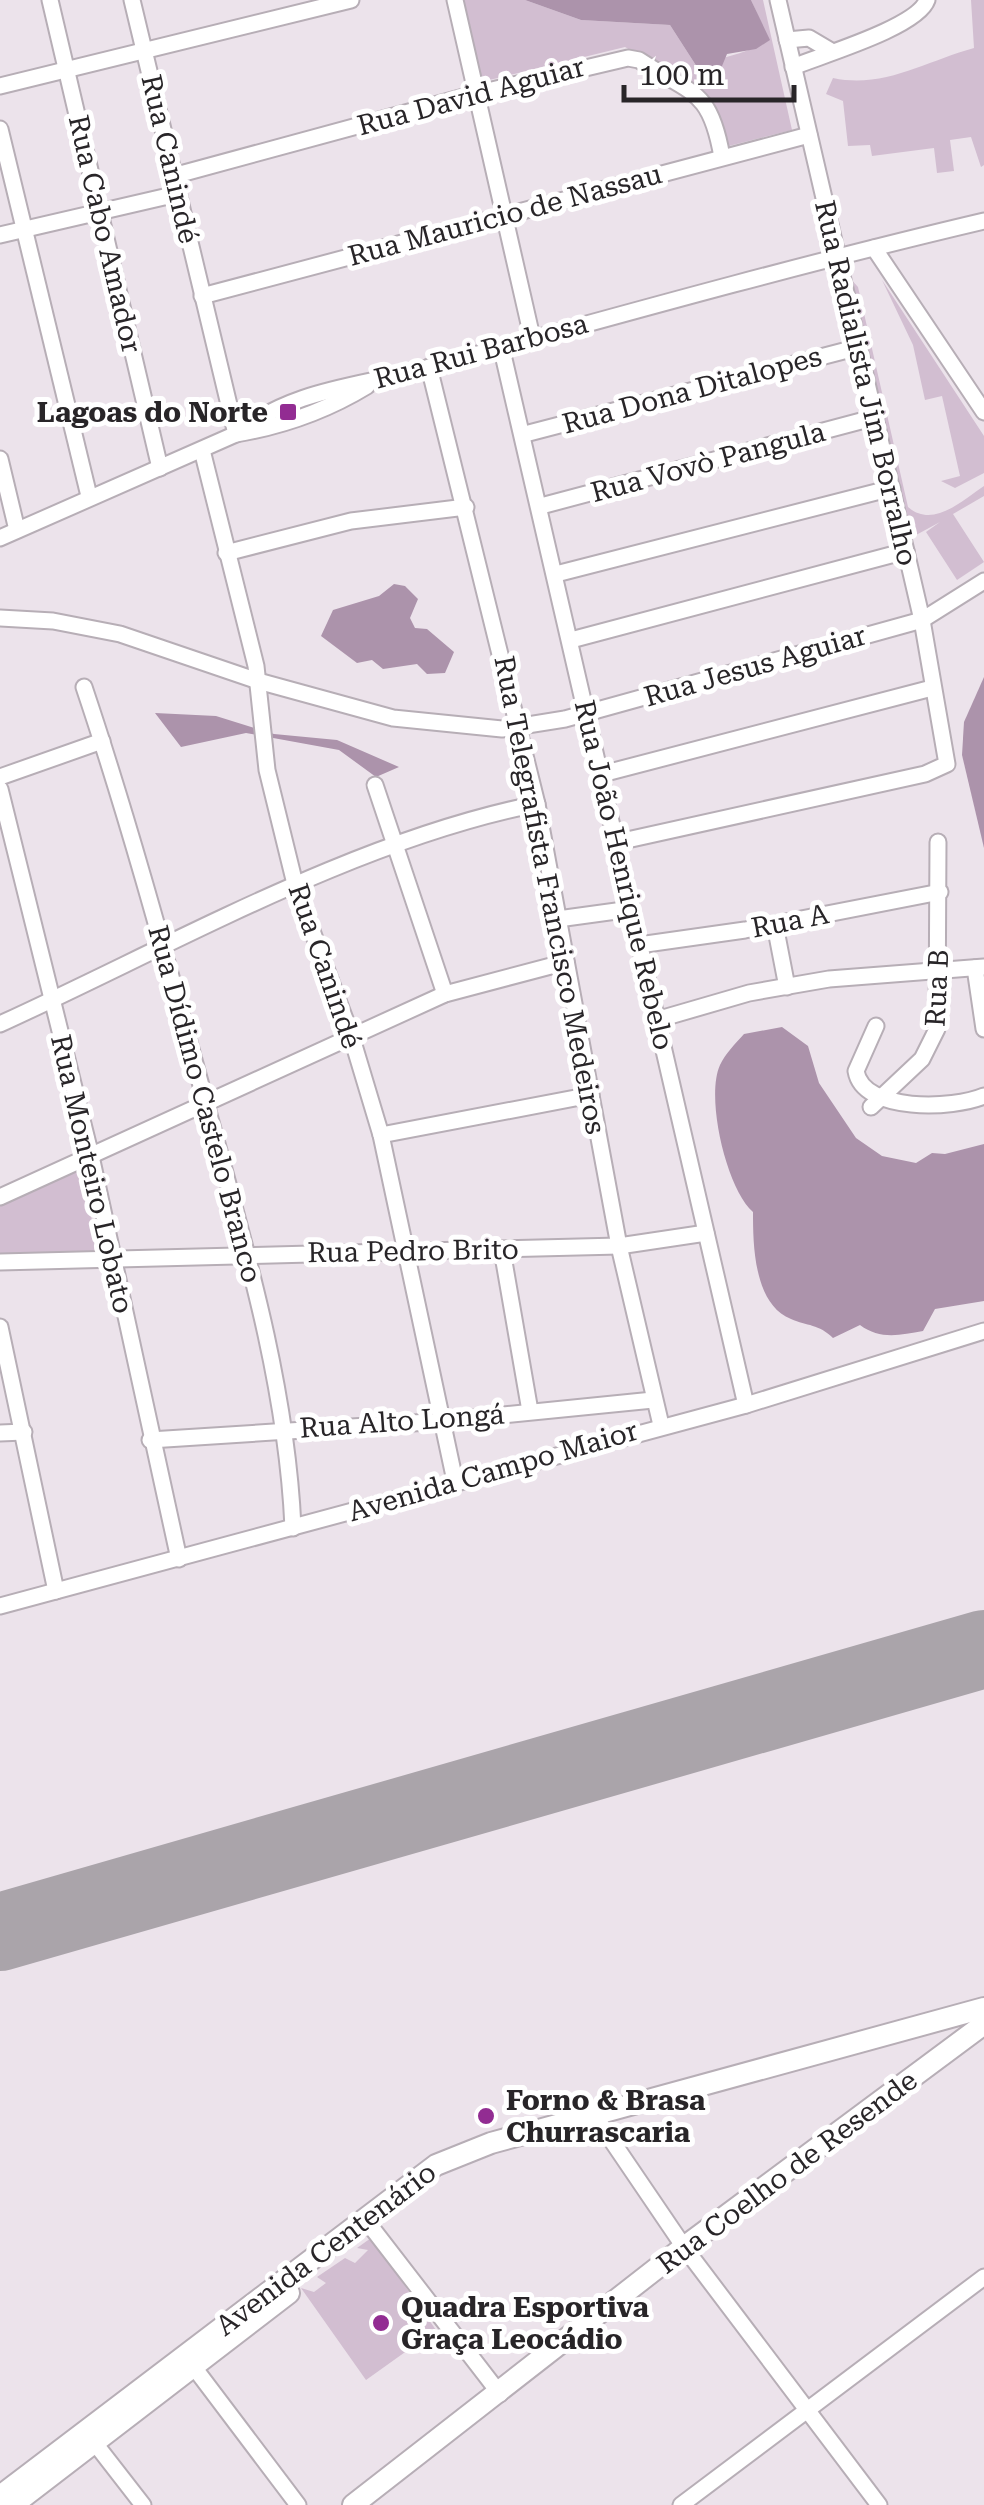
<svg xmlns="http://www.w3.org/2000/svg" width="984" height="2505" font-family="'Roboto Serif',serif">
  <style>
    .green { fill: #d2bed1 }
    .water { fill: #ac93ab }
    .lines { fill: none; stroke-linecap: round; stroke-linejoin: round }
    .runway { stroke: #aaa4aa; stroke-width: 78 }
    .minor-casing { stroke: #b7aeb6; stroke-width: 19 }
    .major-casing { stroke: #b7aeb6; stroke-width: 24 }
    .minor { stroke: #fff; stroke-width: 15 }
    .major { stroke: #fff; stroke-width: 20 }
    .poi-dot { fill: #922c92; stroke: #fff; stroke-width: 4 }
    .labels { text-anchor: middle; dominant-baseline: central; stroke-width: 10; stroke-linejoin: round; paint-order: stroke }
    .street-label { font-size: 28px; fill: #282528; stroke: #fff }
    .poi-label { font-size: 28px; font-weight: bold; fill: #282528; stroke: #fff; text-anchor: start }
  </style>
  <rect width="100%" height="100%" fill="#ece3eb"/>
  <g class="green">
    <path d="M 458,0 L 525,0 L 581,20 L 670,25 L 697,67 C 720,57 748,54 769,40 L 751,0 L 763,0 L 792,130 L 725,147 L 714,102 L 692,84 L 625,47 L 477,83 Z"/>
    <path d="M 971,0 L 984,0 L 984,165 L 981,167 L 971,137 L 950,140 L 954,171 L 937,173 L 934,148 L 872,156 L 870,145 L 848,146 L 843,101 L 826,94 L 833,78 C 884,89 926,61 974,48 Z"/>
    <path d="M 846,274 L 858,287 L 908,507 C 933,529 963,500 984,486 L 984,496 L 953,514 L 984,562 L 957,580 L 926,532 L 940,522 L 905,541 Z"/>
    <path d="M 882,280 L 984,436 L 984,473 L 955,488 L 941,481 L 960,476 L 942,396 L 925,400 L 913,345 Z"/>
    <path d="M 78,1166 L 100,1251 L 0,1255 L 0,1203 Z"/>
    <path d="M 371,2238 L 436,2330 L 366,2380 L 301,2288 L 314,2292 L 326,2283 L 317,2277 L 345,2258 L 355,2263 L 368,2250 L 357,2248 Z"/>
  </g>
  <g class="water">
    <path d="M 525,0 L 751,0 L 770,40 L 756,49 L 727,54 L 717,78 L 697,67 L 670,25 L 581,20 Z"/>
    <path d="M 394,584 L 405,586 L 418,599 L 410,618 L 415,628 L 427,629 L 454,652 L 445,673 L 427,674 L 417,664 L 383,669 L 372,660 L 357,663 L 321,636 L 333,610 L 379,596 Z"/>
    <path d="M 984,677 L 984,848 L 962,755 L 964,722 Z"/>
    <path d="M 155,713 L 216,716 L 274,734 L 337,740 L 399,767 L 376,777 L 339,750 L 246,733 L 181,747 Z"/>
    <path d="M 782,1027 L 808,1046 L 819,1083 L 856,1138 L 882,1156 L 916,1163 L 932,1153 L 945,1154 L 984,1144 L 984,1301 L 935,1309 L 923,1331 C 900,1335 880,1340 860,1325 L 833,1338 C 819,1324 807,1326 791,1319 C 754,1304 753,1246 753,1212 C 727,1190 705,1098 720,1065 C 725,1054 736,1043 744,1034 Z"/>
  </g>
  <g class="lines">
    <path class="runway" d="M 0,1932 L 984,1649"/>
    <defs>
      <g id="minor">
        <path d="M 50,0 L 160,468"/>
        <path d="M 132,0 L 236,434 C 284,426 326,411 367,386"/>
        <path d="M 455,0 L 532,337"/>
        <path d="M 787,40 L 809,38 L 831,51"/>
        <path d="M 793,67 C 822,55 918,27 927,0"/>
        <path d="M 0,86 L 351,0"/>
        <path d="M 0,129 L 89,496"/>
        <path d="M 173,176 L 475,94 L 628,58 L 639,60 C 692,95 710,88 722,157"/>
        <path d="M 0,235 L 177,194"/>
        <path d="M 874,248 L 984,412"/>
        <path d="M 202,296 L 809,135"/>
        <path d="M 501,346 L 746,1405"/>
        <path d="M 429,367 L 537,804 L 619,1246 L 661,1425"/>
        <path d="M 525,434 L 859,347"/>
        <path d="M 202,450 L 256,666 L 267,770 L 296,888 L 351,1035 L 381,1135 L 455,1481"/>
        <path d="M 0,459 L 17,530"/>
        <path d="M 541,506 L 876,417"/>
        <path d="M 0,538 L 236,434 C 295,388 358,387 427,368 C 612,317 797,265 984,221"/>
        <path d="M 226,553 L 351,521 L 466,507"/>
        <path d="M 556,574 L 892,488"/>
        <path d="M 0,618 L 53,621 L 120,634 L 258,681 L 393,718 L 502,729 L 565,719 L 922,620 L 984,581"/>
        <path d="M 571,640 L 906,551"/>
        <path d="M 84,687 C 131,827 169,969 208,1111 C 245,1246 287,1387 293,1528"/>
        <path d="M 602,774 L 932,688"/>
        <path d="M 0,777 L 102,741"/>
        <path d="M 375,785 L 445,994"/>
        <path d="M 0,789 L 91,1156 L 179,1559"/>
        <path d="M 618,842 L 925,774 L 947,764 L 922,620 L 778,0"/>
        <path d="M 558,919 L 631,909"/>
        <path d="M 775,925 L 787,987"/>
        <path d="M 639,945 L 745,930 L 940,892"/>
        <path d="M 975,968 L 984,1029"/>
        <path d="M 656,1020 L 749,993 L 829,979 L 984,967"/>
        <path d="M 0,1024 C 169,947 355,840 537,804"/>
        <path d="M 876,1026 L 856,1071 C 863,1113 954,1109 984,1096"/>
        <path d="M 871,1107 L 922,1059 L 937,1029 L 938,842"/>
        <path d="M 381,1135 L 591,1095"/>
        <path d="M 0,1197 L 445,994 L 566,962"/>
        <path d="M 502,1250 L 530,1411"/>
        <path d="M 0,1262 L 619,1246 L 706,1233"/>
        <path d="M 0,1327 L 56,1591"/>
        <path d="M 0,1433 L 24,1432"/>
        <path d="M 150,1440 L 444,1421 L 653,1400"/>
        <path d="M 0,1606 L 746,1405 L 984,1331"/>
        <path d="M 595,2116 L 684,2247 L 879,2505"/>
        <path d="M 372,2228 L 500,2394"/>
        <path d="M 187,2358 L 298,2505"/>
        <path d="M 94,2442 L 143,2505"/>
        <path d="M 681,2505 L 984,2277"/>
      </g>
      <g id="major">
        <path d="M 0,2496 L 436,2165 L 491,2143 L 984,2008"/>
        <path d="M 13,2505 L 289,2293"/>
        <path d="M 353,2505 L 684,2247 L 984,2024"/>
      </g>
    </defs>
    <use href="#minor" class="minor-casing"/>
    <use href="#major" class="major-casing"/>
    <use href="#minor" class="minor"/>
    <use href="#major" class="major"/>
  </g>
  <g class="poi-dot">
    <rect x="278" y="402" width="20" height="20" rx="5"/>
    <circle cx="486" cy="2116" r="10"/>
    <circle cx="381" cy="2323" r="10"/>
  </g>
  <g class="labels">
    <g class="street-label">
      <text transform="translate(471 96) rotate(-15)">Rua David Aguiar</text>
      <text transform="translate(170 159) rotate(77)">Rua Canindé</text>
      <text transform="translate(505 215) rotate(-15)">Rua Mauricio de Nassau</text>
      <text transform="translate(105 234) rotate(77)">Rua Cabo Amador</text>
      <text transform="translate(481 351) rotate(-15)">Rua Rui Barbosa</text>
      <text transform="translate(866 383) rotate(77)">Rua Radialista Jim Borralho</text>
      <text transform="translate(692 390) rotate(-15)">Rua Dona Ditalopes</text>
      <text transform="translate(708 462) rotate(-15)">Rua Vovò Pangula</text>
      <text transform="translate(755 666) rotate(-16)">Rua Jesus Aguiar</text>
      <text transform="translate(624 875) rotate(77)">Rua João Henrique Rebelo</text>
      <text transform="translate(550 895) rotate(79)">Rua Telegrafista Francisco Medeiros</text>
      <text transform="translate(790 921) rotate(-11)">Rua A</text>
      <text transform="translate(325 966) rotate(71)">Rua Canindé</text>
      <text transform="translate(937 988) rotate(-87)">Rua B</text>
      <text transform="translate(205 1104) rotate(75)">Rua Dídimo Castelo Branco</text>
      <text transform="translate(92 1174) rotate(77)">Rua Monteiro Lobato</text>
      <text transform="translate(413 1251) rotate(-1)">Rua Pedro Brito</text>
      <text transform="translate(402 1421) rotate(-4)">Rua Alto Longá</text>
      <text transform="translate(493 1471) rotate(-16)">Avenida Campo Maior</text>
      <text transform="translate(787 2172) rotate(-37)">Rua Coelho de Resende</text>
      <text transform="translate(326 2249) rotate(-37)">Avenida Centenário</text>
    </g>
    <g class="poi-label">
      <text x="268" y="412" text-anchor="end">Lagoas do Norte</text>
      <text x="506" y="2100">Forno &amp; Brasa<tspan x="506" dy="32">Churrascaria</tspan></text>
      <text x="401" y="2307">Quadra Esportiva<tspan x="401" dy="32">Graça Leocádio</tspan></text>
    </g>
  </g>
  <path d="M624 85v15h170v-15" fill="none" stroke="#282528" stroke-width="5"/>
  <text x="639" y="85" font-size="30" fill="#282528" stroke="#ffffff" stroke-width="8" paint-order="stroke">100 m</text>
</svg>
